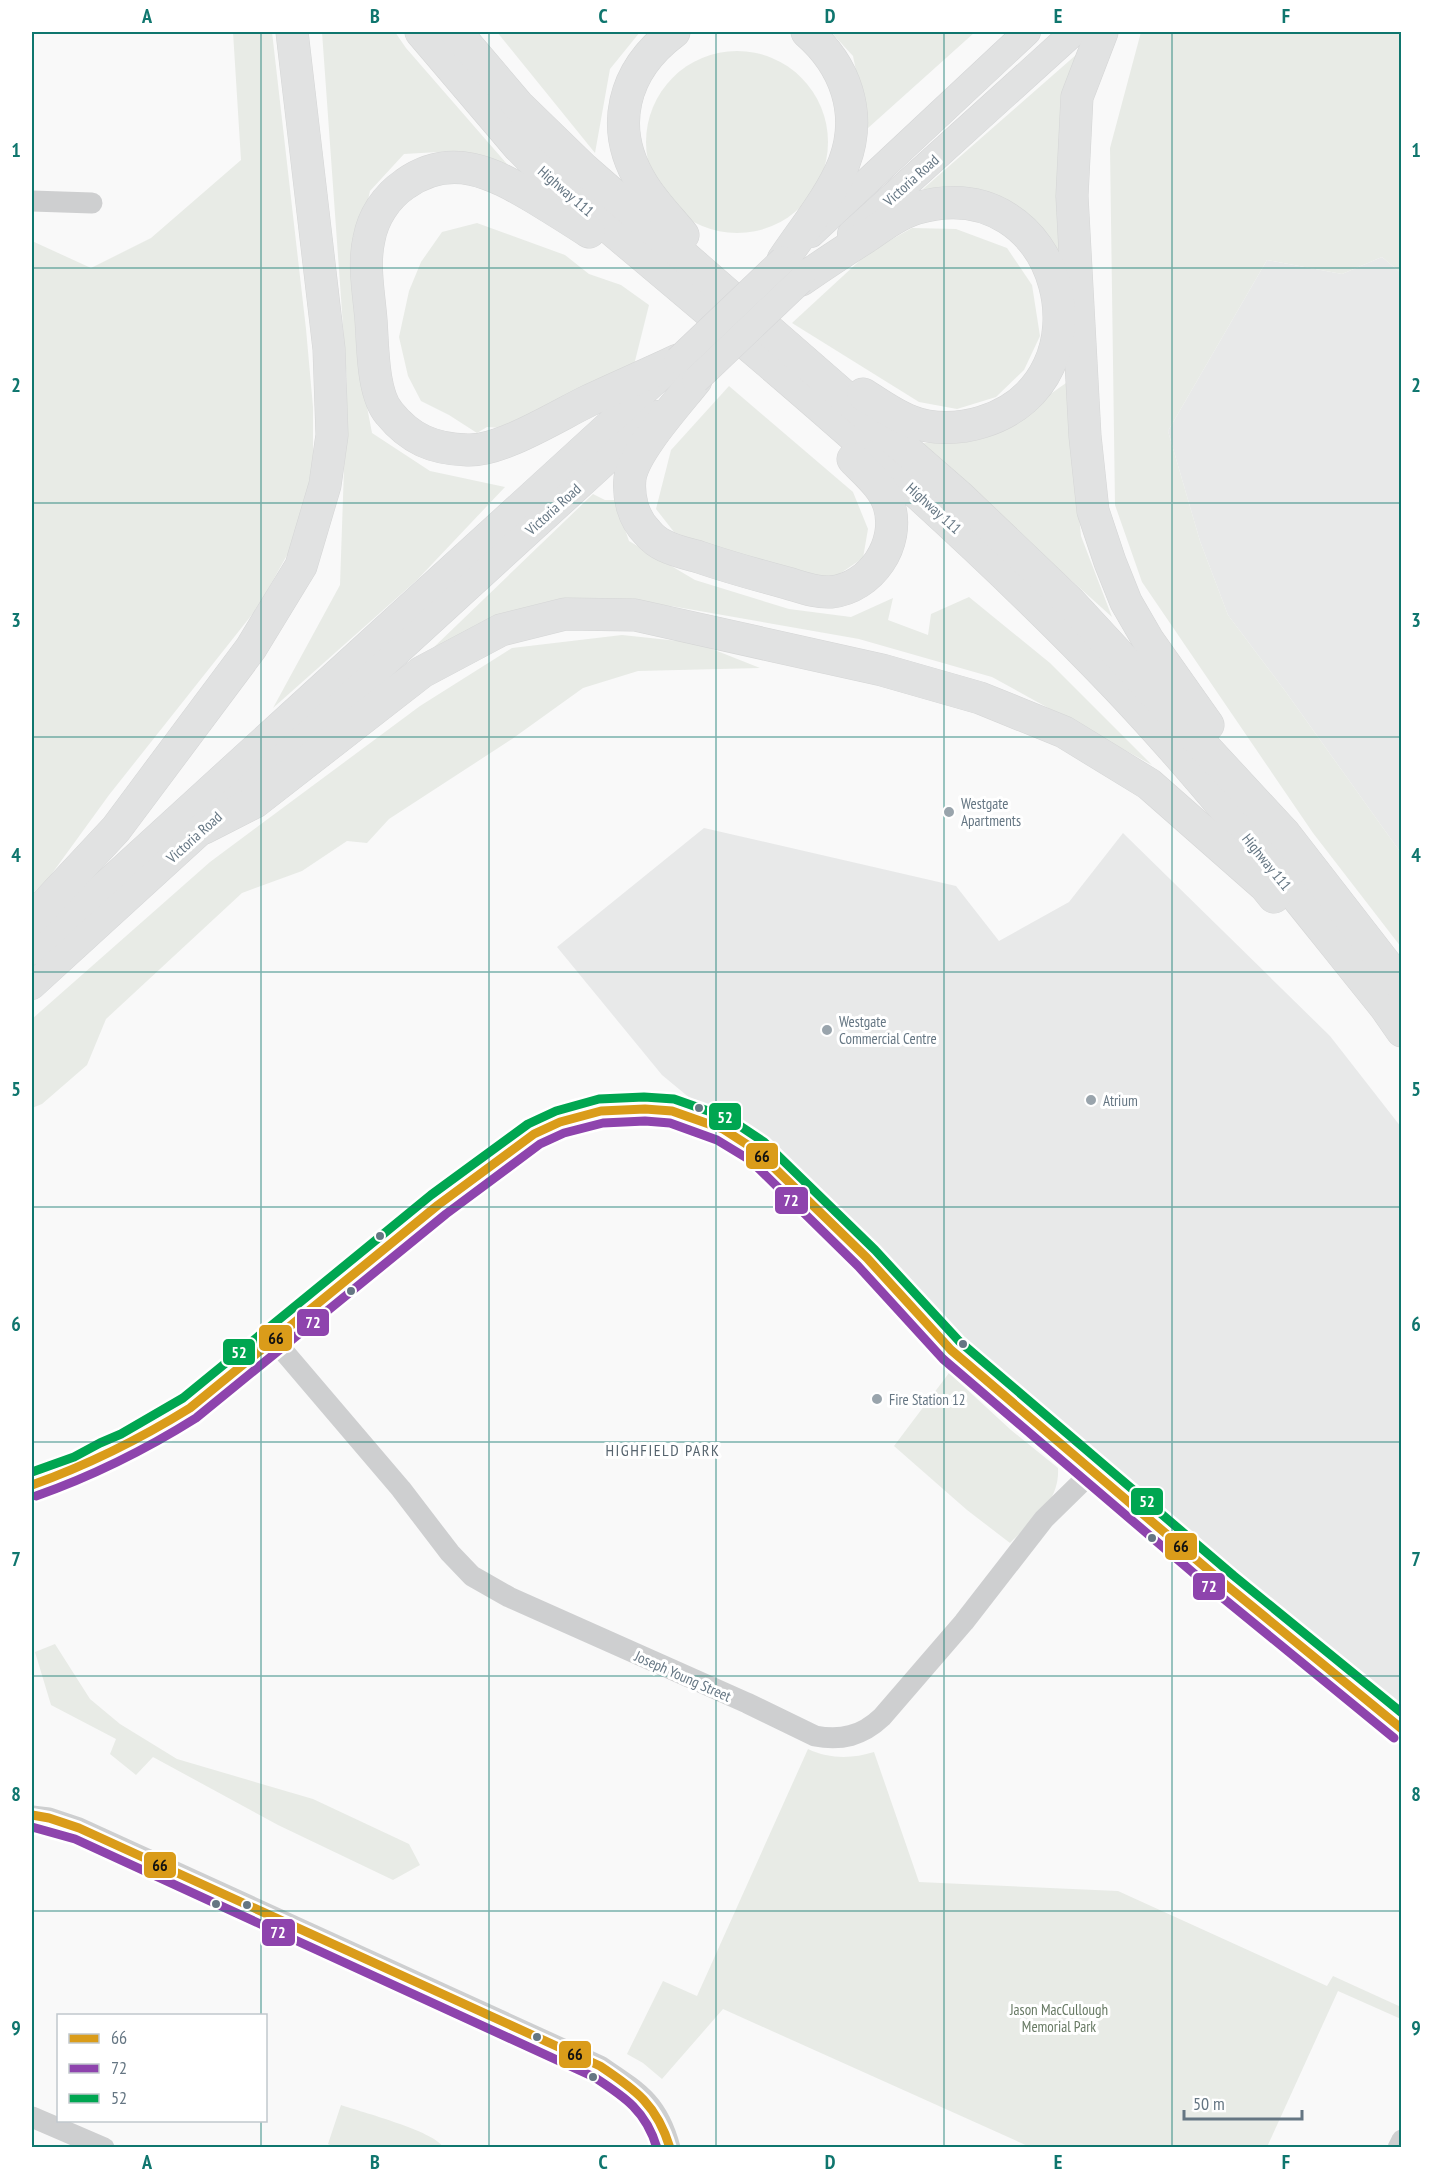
<svg xmlns="http://www.w3.org/2000/svg" width="1433" height="2179" font-family="'PT Sans Narrow',sans-serif">
  <style>
    .built { fill: #e8e9e9 }
    .green { fill: #e8ebe6 }
    .lines { fill: none; stroke-linecap: round; stroke-linejoin: round }
    .major-casing { stroke: #d5d6d7; stroke-width: 28 }
    .highway-casing { stroke: #d5d6d6; stroke-width: 33 }
    .minor { stroke: #cecfd0; stroke-width: 21 }
    .major { stroke: #e1e2e2; stroke-width: 27 }
    .highway { stroke: #e1e2e2; stroke-width: 32 }
    .major-bridge-casing { stroke: #d5d6d7; stroke-width: 28; stroke-linecap: butt }
    .major-bridge { stroke: #e1e2e2; stroke-width: 27 }
    .bus-1-casing { stroke: #fff; stroke-width: 14 }
    .bus-2-casing { stroke: #fff; stroke-width: 14 }
    .bus-3-casing { stroke: #fff; stroke-width: 14 }
    .bus-1 { stroke: #da9c1a; stroke-width: 9 }
    .bus-2 { stroke: #8e44ad; stroke-width: 9 }
    .bus-3 { stroke: #00a651; stroke-width: 9 }
    .grid { fill: none; stroke: #0f766e; stroke-width: 1.5; stroke-opacity: 0.55 }
    .poi-dot { fill: #99a4ac; stroke: #fff; stroke-width: 2 }
    .bus-dot { fill: #657683; stroke: #fff; stroke-width: 2 }
    .labels { text-anchor: middle; dominant-baseline: central; stroke-width: 6; stroke-linejoin: round; paint-order: stroke }
    .street-label { font-size: 15px; fill: #657683; stroke: #fff }
    .poi-label { font-size: 15px; fill: #657683; stroke: #fff; text-anchor: start }
    .park-label { font-size: 15px; fill: #687a64; stroke: #fff }
    .neighbourhood-label { font-size: 16px; letter-spacing: 1.5px; fill: #57646e; stroke: #fff }
    .line-badge { stroke: #fff; stroke-width: 2 }
    .badge-label { font-size: 16px; text-anchor: middle; font-weight: bold; fill: #fff }
    .pale-badge-label { font-size: 16px; text-anchor: middle; font-weight: bold; fill: #111 }
    .neatline { fill: none; stroke: #0f766e; stroke-width: 2 }
    .grid-label { font-size: 20px; text-anchor: middle; font-weight: bold; fill: #0f766e }
  </style>
  <rect width="100%" height="100%" fill="#f9f9f9"/>
  <g class="built">
    <path d="M 1382,257 L 1401,273 L 1401,853 L 1283,688 L 1228,615 L 1200,541 L 1168,431 L 1267,260 L 1342,274 Z"/>
    <path d="M 704,828 L 956,886 L 999,941 L 1069,902 L 1123,833 L 1330,1036 L 1401,1127 L 1401,1730 L 1109,1486 L 773,1167 L 662,1075 L 557,947 Z"/>
  </g>
  <g class="green">
    <path d="M 233,32 L 272,32 L 306,329 L 313,407 L 313,480 L 295,541 L 258,607 L 109,795 L 48,879 L 32,894 L 32,241 L 91,268 L 151,238 L 241,160 Z"/>
    <path d="M 322,32 L 395,32 L 406,48 L 520,179 L 482,158 L 456,151 L 404,154 L 370,191 L 352,272 L 357,354 L 372,433 L 430,471 L 505,487 L 417,580 L 273,708 L 340,585 L 347,382 Z"/>
    <path d="M 497,32 L 640,32 L 610,69 L 595,153 Z"/>
    <path d="M 831,32 L 975,32 L 868,128 L 853,56 Z"/>
    <path d="M 1141,32 L 1401,32 L 1401,273 L 1382,257 L 1342,274 L 1267,260 L 1168,431 L 1200,541 L 1228,615 L 1283,688 L 1401,853 L 1401,947 L 1313,833 L 1142,582 L 1115,505 L 1110,148 Z"/>
    <circle cx="737" cy="142" r="91"/>
    <path d="M 1077,54 L 1065,270 L 980,195 L 923,189 Z"/>
    <path d="M 477,223 L 565,255 L 589,274 L 621,285 L 649,305 L 632,373 L 502,428 L 487,427 L 477,433 L 449,415 L 421,401 L 408,376 L 399,337 L 409,291 L 421,262 L 442,232 Z"/>
    <path d="M 912,228 L 956,229 L 1007,248 L 1032,285 L 1040,336 L 1024,370 L 996,397 L 957,409 L 919,402 L 792,323 L 869,252 Z"/>
    <path d="M 1066,383 L 1081,536 L 1112,617 L 920,444 L 1001,429 Z"/>
    <path d="M 729,386 L 853,492 L 868,529 L 863,558 L 832,579 L 742,559 L 674,532 L 656,509 L 671,450 Z"/>
    <path d="M 593,494 L 605,500 L 615,500 L 629,541 L 695,580 L 789,609 L 851,617 L 893,598 L 888,620 L 928,635 L 931,614 L 969,597 L 1050,663 L 1152,765 L 992,677 L 859,639 L 671,606 L 619,602 L 532,611 L 433,648 Z"/>
    <path d="M 622,635 L 697,643 L 760,668 L 638,671 L 583,688 L 512,739 L 389,819 L 367,843 L 347,841 L 302,871 L 242,893 L 106,1019 L 87,1065 L 42,1104 L 32,1108 L 32,1019 L 210,862 L 420,706 L 512,648 Z"/>
    <path d="M 949,1373 L 1011,1430 L 1058,1468 C 1060,1502 1032,1521 1010,1543 L 967,1510 L 894,1446 Z"/>
    <path d="M 55,1644 L 90,1699 L 120,1724 L 177,1759 L 313,1799 L 409,1844 L 420,1865 L 393,1880 L 278,1825 L 153,1757 L 136,1775 L 110,1754 L 116,1739 L 51,1705 L 35,1652 Z"/>
    <path d="M 808,1749 C 829,1759 852,1759 874,1752 L 919,1882 L 1118,1891 L 1327,1986 L 1333,1976 L 1401,2007 L 1401,2019 L 1338,1991 L 1267,2147 L 1030,2147 L 723,2009 L 662,2079 L 643,2063 L 627,2054 L 663,1981 L 697,1996 Z"/>
    <path d="M 341,2105 C 361,2112 434,2131 443,2147 L 334,2147 L 328,2144 Z"/>
  </g>
  <g class="lines">
    <defs>
      <g id="major">
        <path d="M 811,234 L 1027,32"/>
        <path d="M 851,234 L 1074,32"/>
        <path d="M 32,951 L 669,369"/>
        <path d="M 32,986 L 658,414"/>
      </g>
      <g id="highway">
        <path d="M 421,32 L 518,146 L 551,179 C 745,341 941,503 1116,686 C 1212,787 1298,899 1386,1008 L 1402,1031"/>
        <path d="M 456,32 L 518,105 L 584,169 L 960,497 L 1070,602 L 1285,834 L 1402,985"/>
        <path d="M 674,32 C 623,70 607,128 643,185 C 654,203 670,219 683,235"/>
        <path d="M 1102,32 L 1077,97 L 1072,196 L 1085,436 L 1093,511 L 1110,562 L 1126,602 L 1148,640 L 1208,725"/>
        <path d="M 589,232 C 571,220 553,209 535,198 C 493,173 451,151 405,184 C 386,197 373,217 369,239 C 363,265 369,294 371,320 C 373,345 372,393 389,413 C 410,439 433,449 467,450 C 500,452 557,416 588,401 C 618,387 648,374 678,360"/>
        <path d="M 783,260 C 803,230 831,196 844,163 C 863,113 845,65 807,32"/>
        <path d="M 801,280 C 823,265 844,251 866,237 C 882,226 898,214 917,208 C 1063,167 1116,381 982,422 C 960,429 932,430 910,421 C 894,415 878,403 863,394"/>
        <path d="M 696,380 C 678,403 634,451 630,478 C 628,497 633,518 647,532 C 652,538 658,543 665,546 C 675,551 688,554 699,557 C 728,567 757,575 787,583 C 801,587 816,593 831,592 C 871,588 901,544 889,505 C 883,486 866,473 853,459"/>
        <path d="M 204,828 L 255,802 L 422,672 L 501,630 L 565,614 L 635,615 L 882,670 L 980,698 L 1064,732 L 1149,784 L 1265,886 L 1274,897"/>
        <path d="M 32,919 L 116,829 L 251,648 L 301,566 L 325,485 L 332,435 L 329,349 L 292,32"/>
      </g>
    </defs>
    <use href="#major" class="major-casing"/>
    <use href="#highway" class="highway-casing"/>
    <g class="minor">
      <path d="M 32,201 L 92,203"/>
      <path d="M 274,1340 L 401,1489 L 450,1553 L 472,1576 L 509,1597 L 747,1703 L 815,1736 C 841,1741 862,1736 882,1717 L 964,1622 L 1044,1519 L 1092,1472"/>
      <path d="M 32,1485 L 79,1468 L 106,1453 L 126,1445 L 148,1434 L 190,1408 L 400,1238 L 438,1205 L 534,1134 L 560,1122 L 601,1111 L 645,1109 L 672,1111 L 699,1119 L 723,1129 L 757,1151 L 802,1193 L 867,1258 L 951,1350 L 1226,1585 L 1402,1729"/>
      <path d="M 32,1816 L 49,1818 L 79,1828 L 600,2066 C 637,2091 658,2102 670,2148"/>
      <path d="M 32,2117 L 104,2148"/>
      <path d="M 1398,2148 L 1402,2140"/>
    </g>
    <use href="#major" class="major"/>
    <use href="#highway" class="highway"/>
    <defs>
      <g id="major-bridge">
        <path d="M 678,360 L 783,260"/>
        <path d="M 696,380 L 801,280"/>
      </g>
    </defs>
    <use href="#major-bridge" class="major-bridge-casing"/>
    <use href="#major-bridge" class="major-bridge"/>
    <defs>
      <g id="bus-1">
        <path d="M 32,1485 C 88,1465 140,1439 190,1408 L 438,1205 L 534,1134 L 560,1122 L 601,1111 L 645,1109 L 672,1111 L 723,1129 L 757,1151 L 867,1258 L 951,1350 L 1226,1585 L 1402,1729"/>
        <path d="M 32,1815 L 49,1818 L 79,1828 L 600,2066 C 636,2090 657,2105 670,2148"/>
      </g>
      <g id="bus-2">
        <path d="M 36,1496 C 93,1476 145,1450 196,1418 L 446,1214 L 540,1144 L 564,1133 L 603,1123 L 645,1121 L 670,1123 L 717,1140 L 750,1160 L 858,1266 L 943,1359 L 1218,1594 L 1394,1738"/>
        <path d="M 32,1827 L 75,1839 L 594,2077 C 625,2097 646,2111 657,2148"/>
      </g>
      <path id="bus-3" d="M 32,1472 L 74,1457 L 100,1443 L 121,1434 L 183,1398 L 431,1195 L 528,1124 L 556,1111 L 599,1099 L 644,1097 L 674,1099 L 728,1118 L 764,1142 L 875,1250 L 959,1341 L 1234,1576 L 1402,1713"/>
    </defs>
    <use href="#bus-1" class="bus-1-casing"/>
    <use href="#bus-2" class="bus-2-casing"/>
    <use href="#bus-3" class="bus-3-casing"/>
    <use href="#bus-1" class="bus-1"/>
    <use href="#bus-2" class="bus-2"/>
    <use href="#bus-3" class="bus-3"/>
  </g>
  <path class="grid" d="M 261,32 L 261,2016M 489,32 L 489,2148M 716,32 L 716,2148M 944,32 L 944,2148M 1172,32 L 1172,2148M 32,268 L 1402,268M 32,503 L 1402,503M 32,737 L 1402,737M 32,972 L 1402,972M 32,1207 L 1402,1207M 32,1442 L 1402,1442M 32,1676 L 1402,1676M 32,1911 L 1402,1911M 261,2120 L 261,2148"/>
  <g class="poi-dot">
    <circle cx="949" cy="812" r="6"/>
    <circle cx="827" cy="1030" r="6"/>
    <circle cx="1091" cy="1100" r="6"/>
    <circle cx="877" cy="1399" r="6"/>
  </g>
  <g class="bus-dot">
    <circle cx="699" cy="1108" r="5"/>
    <circle cx="380" cy="1236" r="5"/>
    <circle cx="351" cy="1291" r="5"/>
    <circle cx="963" cy="1344" r="5"/>
    <circle cx="1152" cy="1538" r="5"/>
    <circle cx="216" cy="1904" r="5"/>
    <circle cx="247" cy="1905" r="5"/>
    <circle cx="537" cy="2037" r="5"/>
    <circle cx="593" cy="2077" r="5"/>
  </g>
  <g class="labels">
    <g class="street-label">
      <text transform="translate(911 180) rotate(-42)">Victoria Road</text>
      <text transform="translate(566 191) rotate(41)">Highway 111</text>
      <text transform="translate(934 508) rotate(42)">Highway 111</text>
      <text transform="translate(553 509) rotate(-42)">Victoria Road</text>
      <text transform="translate(194 837) rotate(-42)">Victoria Road</text>
      <text transform="translate(1267 862) rotate(51)">Highway 111</text>
      <text transform="translate(683 1676) rotate(24)">Joseph Young Street</text>
    </g>
    <g class="poi-label">
      <text x="961" y="803">Westgate<tspan x="961" dy="17">Apartments</tspan></text>
      <text x="839" y="1021">Westgate<tspan x="839" dy="17">Commercial Centre</tspan></text>
      <text x="1103" y="1100">Atrium</text>
      <text x="889" y="1399">Fire Station 12</text>
    </g>
    <g class="park-label">
      <text x="1059" y="2009">Jason MacCullough<tspan x="1059" dy="17">Memorial Park</tspan></text>
    </g>
    <g class="neighbourhood-label">
      <text x="663" y="1450">HIGHFIELD PARK</text>
    </g>
  </g>
  <g class="line-badge">
    <rect x="708" y="1102" width="34" height="29" rx="6" fill="#00a651"/>
    <rect x="745" y="1142" width="34" height="28" rx="6" fill="#da9c1a"/>
    <rect x="774" y="1186" width="35" height="29" rx="6" fill="#8e44ad"/>
    <rect x="296" y="1308" width="34" height="29" rx="6" fill="#8e44ad"/>
    <rect x="258" y="1324" width="35" height="28" rx="6" fill="#da9c1a"/>
    <rect x="222" y="1338" width="34" height="28" rx="6" fill="#00a651"/>
    <rect x="1130" y="1487" width="34" height="29" rx="6" fill="#00a651"/>
    <rect x="1164" y="1532" width="34" height="29" rx="6" fill="#da9c1a"/>
    <rect x="1192" y="1572" width="34" height="29" rx="6" fill="#8e44ad"/>
    <rect x="143" y="1851" width="34" height="28" rx="6" fill="#da9c1a"/>
    <rect x="261" y="1918" width="35" height="29" rx="6" fill="#8e44ad"/>
    <rect x="558" y="2040" width="34" height="29" rx="6" fill="#da9c1a"/>
  </g>
  <g class="badge-label">
    <text x="725" y="1123">52</text>
    <text x="791" y="1206">72</text>
    <text x="313" y="1328">72</text>
    <text x="239" y="1358">52</text>
    <text x="1147" y="1507">52</text>
    <text x="1209" y="1592">72</text>
    <text x="278" y="1938">72</text>
  </g>
  <g class="pale-badge-label">
    <text x="762" y="1162">66</text>
    <text x="276" y="1344">66</text>
    <text x="1181" y="1552">66</text>
    <text x="160" y="1871">66</text>
    <text x="575" y="2060">66</text>
  </g>
  <rect width="1433" height="2179" fill="none" stroke="#ffffff" stroke-width="66"/>
  <rect x="57" y="2014" width="210" height="108" fill="#ffffff" stroke="#c1c8cd" stroke-width="1.5"/>
  <rect x="69" y="2034" width="30" height="9" fill="#da9c1a" stroke="#c1c8cd" stroke-width="1.5"/>
  <text x="111" y="2044" font-size="18" fill="#657683">66</text>
  <rect x="69" y="2064" width="30" height="9" fill="#8e44ad" stroke="#c1c8cd" stroke-width="1.5"/>
  <text x="111" y="2074" font-size="18" fill="#657683">72</text>
  <rect x="69" y="2094" width="30" height="9" fill="#00a651" stroke="#c1c8cd" stroke-width="1.5"/>
  <text x="111" y="2104" font-size="18" fill="#657683">52</text>
  <path d="M1184 2110v9h118v-9" fill="none" stroke="#657683" stroke-width="3"/>
  <text x="1193" y="2110" font-size="18" fill="#657683" stroke="#ffffff" stroke-width="4.5" paint-order="stroke">50 m</text>
  <rect x="33" y="33" width="1367" height="2113" class="neatline"/>
  <g class="grid-label">
    <text x="147" y="23">A</text>
    <text x="375" y="23">B</text>
    <text x="603" y="23">C</text>
    <text x="830" y="23">D</text>
    <text x="1058" y="23">E</text>
    <text x="1286" y="23">F</text>
    <text x="16" y="157">1</text>
    <text x="1416" y="157">1</text>
    <text x="16" y="392">2</text>
    <text x="1416" y="392">2</text>
    <text x="16" y="627">3</text>
    <text x="1416" y="627">3</text>
    <text x="16" y="862">4</text>
    <text x="1416" y="862">4</text>
    <text x="16" y="1096">5</text>
    <text x="1416" y="1096">5</text>
    <text x="16" y="1331">6</text>
    <text x="1416" y="1331">6</text>
    <text x="16" y="1566">7</text>
    <text x="1416" y="1566">7</text>
    <text x="16" y="1801">8</text>
    <text x="1416" y="1801">8</text>
    <text x="16" y="2035">9</text>
    <text x="1416" y="2035">9</text>
    <text x="147" y="2169">A</text>
    <text x="375" y="2169">B</text>
    <text x="603" y="2169">C</text>
    <text x="830" y="2169">D</text>
    <text x="1058" y="2169">E</text>
    <text x="1286" y="2169">F</text>
  </g>
</svg>
